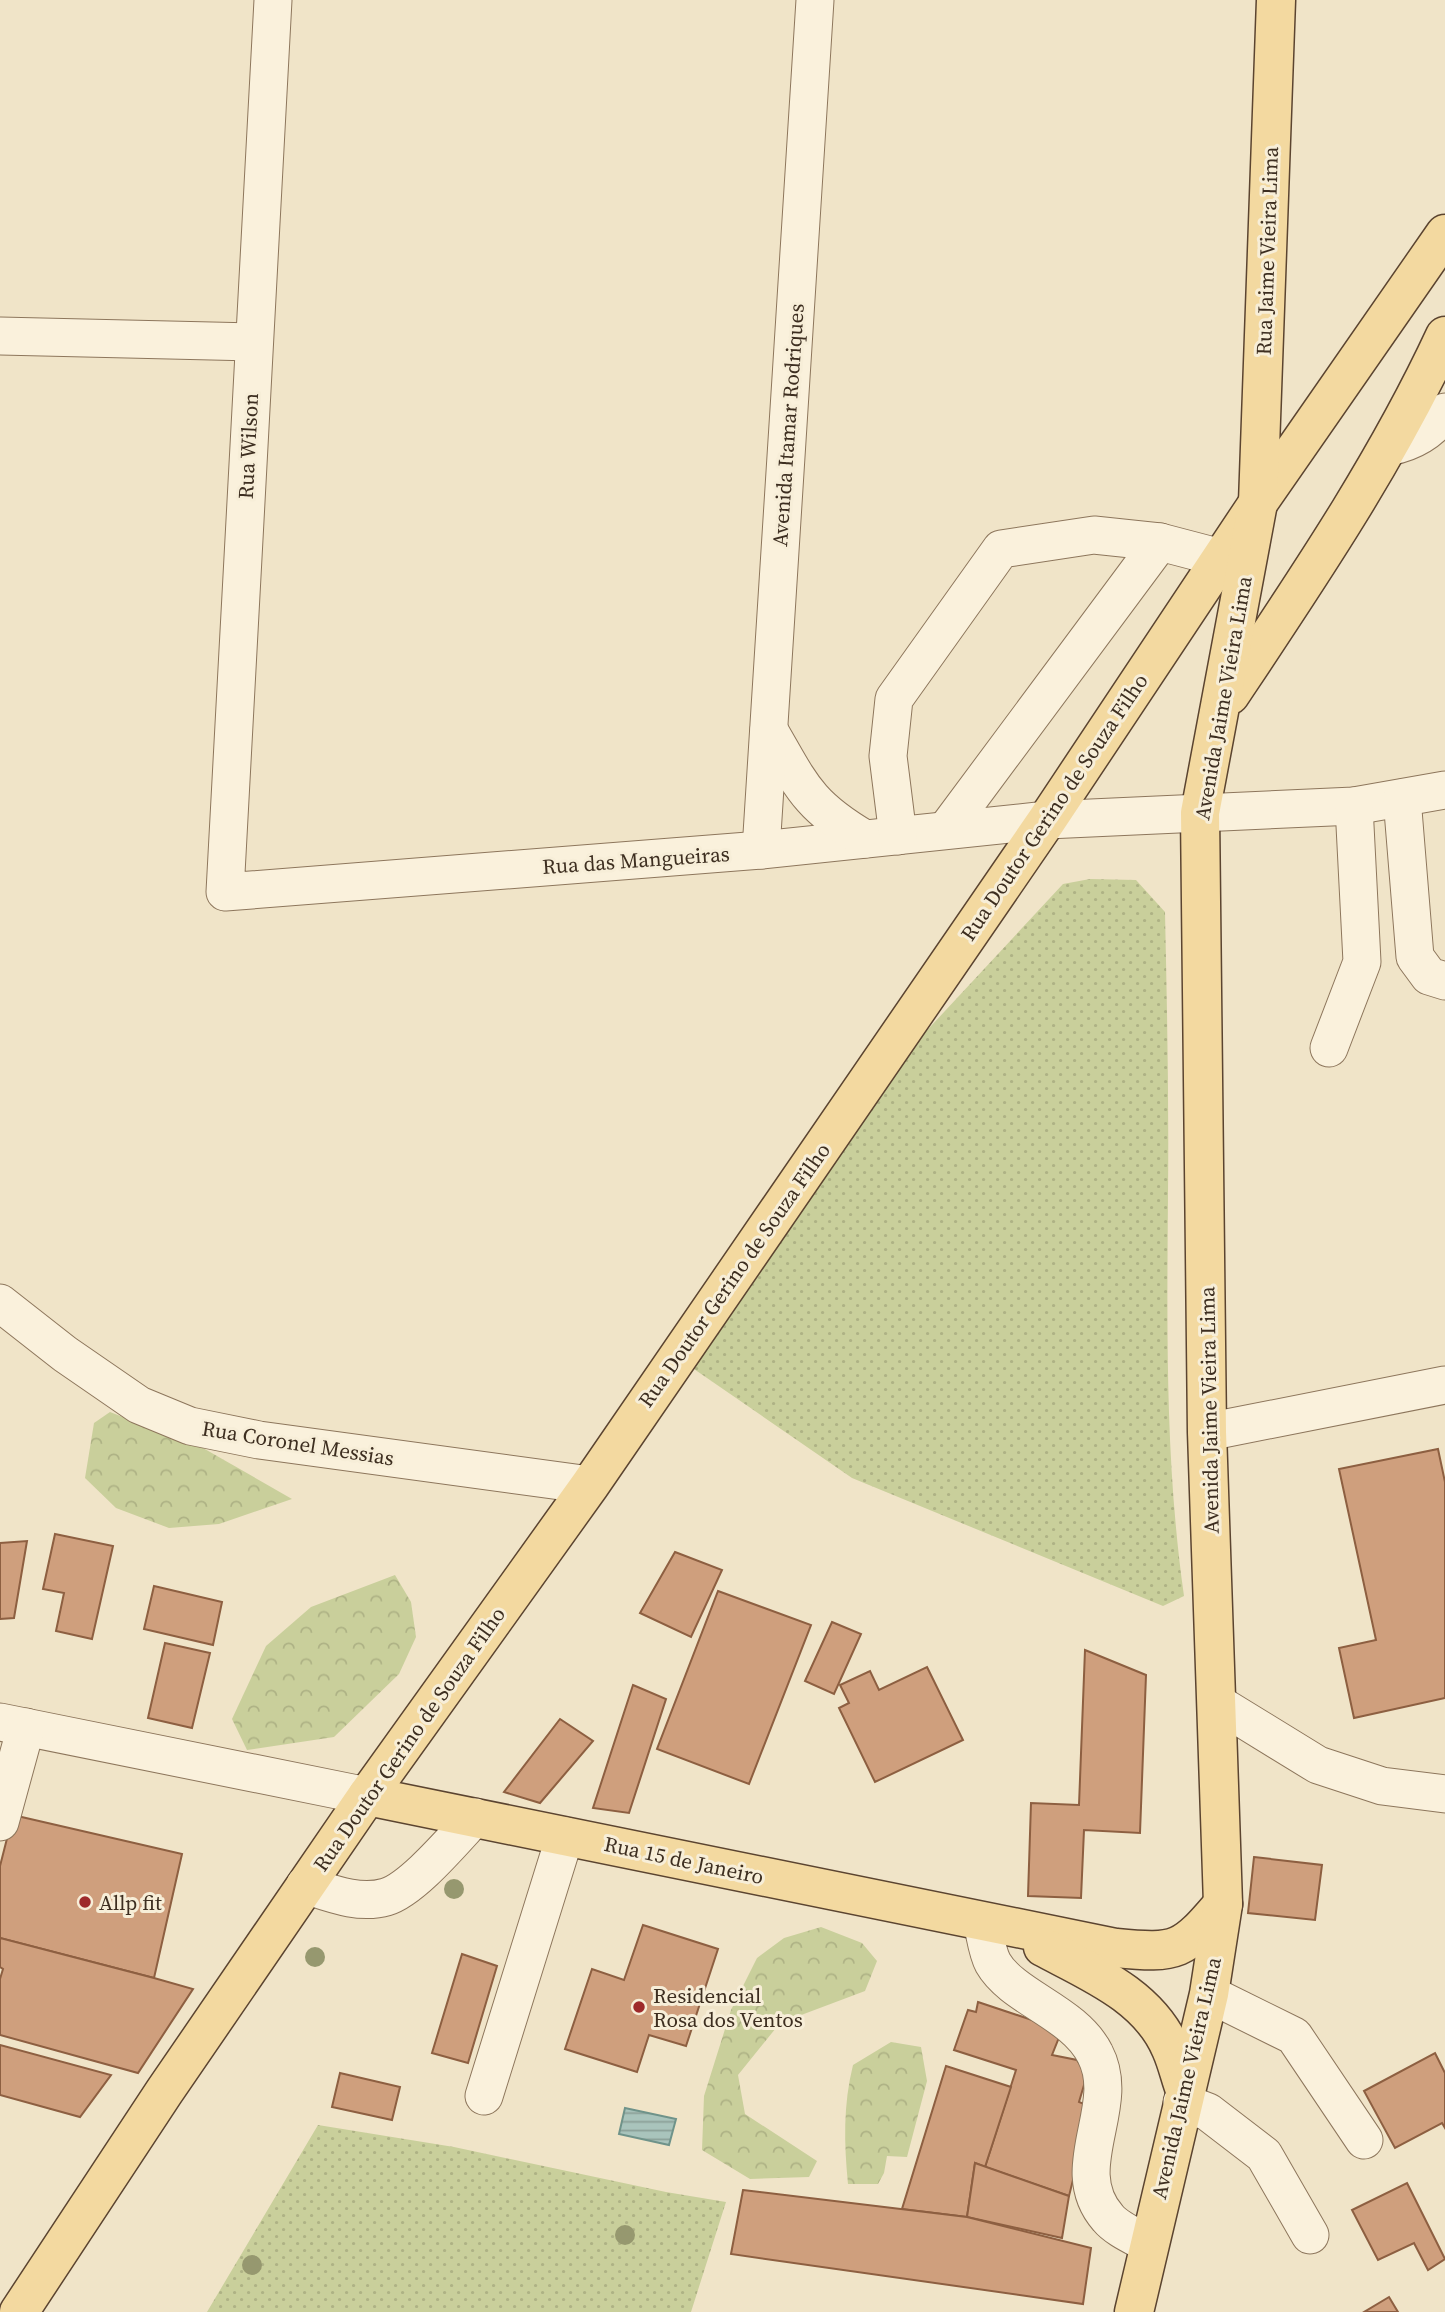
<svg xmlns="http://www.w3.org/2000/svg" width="1445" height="2312" font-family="'Source Serif 4',serif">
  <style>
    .green { fill: url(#green-dots) }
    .forest { fill: url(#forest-crowns) }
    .water { fill: url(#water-rules); stroke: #6f938a; stroke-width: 2 }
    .building { fill: #cf9f7d; stroke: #8d5f41; stroke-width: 2 }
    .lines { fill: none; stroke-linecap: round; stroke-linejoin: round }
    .minor-casing { stroke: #8d765c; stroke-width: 39 }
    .major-casing { stroke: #5b4430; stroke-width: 41 }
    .minor { stroke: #faf1dc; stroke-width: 37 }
    .major { stroke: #f3d9a0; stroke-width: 38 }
    .tree { fill: #96986f }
    .poi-dot { fill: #9e2a2b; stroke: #f7eed8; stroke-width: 2.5 }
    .labels { text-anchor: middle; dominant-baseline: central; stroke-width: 6; stroke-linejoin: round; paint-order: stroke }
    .street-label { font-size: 21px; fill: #3d2e20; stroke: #f7eed8 }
    .poi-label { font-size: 21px; fill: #3d2e20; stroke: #f7eed8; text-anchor: start }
  </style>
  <defs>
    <pattern id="green-dots" width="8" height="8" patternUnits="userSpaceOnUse" patternTransform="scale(1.75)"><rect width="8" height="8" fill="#c9cf9b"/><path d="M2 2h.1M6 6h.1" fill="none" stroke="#aeb285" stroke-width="1.8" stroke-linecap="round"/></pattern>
    <pattern id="forest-crowns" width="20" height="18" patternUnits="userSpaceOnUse" patternTransform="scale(1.75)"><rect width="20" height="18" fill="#c9cf9b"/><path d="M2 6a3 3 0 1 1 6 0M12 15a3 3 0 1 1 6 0" fill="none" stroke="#aeb285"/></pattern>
    <pattern id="water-rules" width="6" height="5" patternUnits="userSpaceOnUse" patternTransform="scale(1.75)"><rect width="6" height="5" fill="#a9c4bc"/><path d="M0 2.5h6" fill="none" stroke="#8ba098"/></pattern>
  </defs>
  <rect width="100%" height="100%" fill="#f0e4c8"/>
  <g class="green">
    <path d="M 1090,879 L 1136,880 L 1165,912 C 1167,1006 1169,1100 1168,1194 C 1167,1328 1165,1463 1184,1596 L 1163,1606 L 852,1478 L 691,1367 L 905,1054 L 1063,884 Z"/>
    <path d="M 318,2125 L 454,2147 L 666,2192 L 726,2202 L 691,2312 L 207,2312 Z"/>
  </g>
  <g class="forest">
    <path d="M 110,1412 L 203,1448 L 292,1499 L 219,1524 L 169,1528 L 116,1508 L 85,1478 L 94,1423 Z"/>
    <path d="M 395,1575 L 411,1602 L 416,1637 L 399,1674 L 334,1737 L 247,1750 L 232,1719 L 266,1646 L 311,1607 Z"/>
    <path d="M 821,1927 L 862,1943 L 877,1961 L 865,1991 L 780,2023 L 738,2075 L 745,2114 L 817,2161 L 809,2177 L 750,2179 L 702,2150 L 704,2096 L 731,2010 L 757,1958 L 784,1938 Z"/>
    <path d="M 891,2042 L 921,2047 L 927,2081 L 907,2157 L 887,2156 L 884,2173 L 878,2184 L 848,2184 C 844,2144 843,2105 853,2065 Z"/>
  </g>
  <path class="water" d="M 625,2108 L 676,2119 L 669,2145 L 619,2134 Z"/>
  <g class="building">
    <path d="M 1438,1449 L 1445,1482 L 1445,1698 L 1354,1718 L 1339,1648 L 1376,1640 L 1339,1469 Z"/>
    <path d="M 55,1534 L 113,1546 L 92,1639 L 56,1631 L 64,1593 L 43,1589 Z"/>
    <path d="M 27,1541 L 14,1618 L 0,1619 L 0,1543 Z"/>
    <path d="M 675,1552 L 722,1570 L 691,1637 L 640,1613 Z"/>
    <path d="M 154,1586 L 222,1602 L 213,1645 L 144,1629 Z"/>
    <path d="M 718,1591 L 811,1625 L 749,1784 L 657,1749 Z"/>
    <path d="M 832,1622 L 861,1634 L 834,1694 L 805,1681 Z"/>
    <path d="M 165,1643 L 210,1653 L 192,1728 L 148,1718 Z"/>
    <path d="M 1085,1650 L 1146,1675 L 1140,1833 L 1084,1830 L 1081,1898 L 1028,1896 L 1031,1803 L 1079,1805 Z"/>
    <path d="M 927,1667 L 963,1740 L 875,1782 L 839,1708 L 849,1703 L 840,1685 L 870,1671 L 879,1690 Z"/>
    <path d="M 633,1685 L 666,1699 L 629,1813 L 593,1808 Z"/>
    <path d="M 560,1719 L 593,1741 L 540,1803 L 504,1792 Z"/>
    <path d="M 13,1815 L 182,1854 L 154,1978 L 0,1938 L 0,1866 Z"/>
    <path d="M 1254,1857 L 1322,1865 L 1315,1920 L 1248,1913 Z"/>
    <path d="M 643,1925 L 718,1949 L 686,2046 L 649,2035 L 637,2072 L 565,2049 L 592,1969 L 624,1980 Z"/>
    <path d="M 0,1938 L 154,1978 L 193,1989 L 138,2073 L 0,2035 L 0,1979 L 3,1969 L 0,1967 Z"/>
    <path d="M 462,1954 L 497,1966 L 468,2063 L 432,2053 Z"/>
    <path d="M 978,2002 L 1062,2030 L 1052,2055 L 1077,2060 L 1087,2075 L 1079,2102 L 1091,2107 L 1069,2196 L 985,2167 L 1016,2070 L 954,2050 L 968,2010 L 976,2012 Z"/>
    <path d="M 0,2045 L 111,2075 L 80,2117 L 0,2095 Z"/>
    <path d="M 1435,2053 L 1445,2073 L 1445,2128 L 1442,2123 L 1395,2148 L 1364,2091 Z"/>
    <path d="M 946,2066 L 1011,2087 L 985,2167 L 975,2163 L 967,2217 L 902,2209 Z"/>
    <path d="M 340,2073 L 400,2087 L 392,2120 L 332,2107 Z"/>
    <path d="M 975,2163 L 1069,2196 L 1062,2238 L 967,2217 Z"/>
    <path d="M 1407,2183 L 1445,2259 L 1428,2270 L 1414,2243 L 1378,2260 L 1352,2210 Z"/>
    <path d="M 743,2190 L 967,2217 L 1091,2248 L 1083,2304 L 731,2254 Z"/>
    <path d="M 1389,2297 L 1398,2312 L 1364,2312 Z"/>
  </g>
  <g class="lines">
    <defs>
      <g id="minor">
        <path d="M 273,0 L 225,892 L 761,850 L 1047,820 L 1354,806 L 1445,790"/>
        <path d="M 0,336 L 254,342"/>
        <path d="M 1389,447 C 1413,442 1430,432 1445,412"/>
        <path d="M 769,730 C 801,785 807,805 865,839"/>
        <path d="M 1402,798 L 1415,957 L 1429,976 L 1445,981"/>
        <path d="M 946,830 L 1160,542"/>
        <path d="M 898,836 L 888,756 L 894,699 L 1001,549 L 1094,535 L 1160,542 L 1221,558"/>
        <path d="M 761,850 L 815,0"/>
        <path d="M 1329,1048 L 1362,962 L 1354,806"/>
        <path d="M 0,1303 L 65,1354 L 139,1405 L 190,1426 L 259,1440 L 590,1485"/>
        <path d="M 1207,1432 L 1445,1385"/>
        <path d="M 1217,1703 L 1318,1765 L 1382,1786 L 1445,1794"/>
        <path d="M 0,1722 L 367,1796"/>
        <path d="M 0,1822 L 26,1727"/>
        <path d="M 305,1885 C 330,1893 359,1905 386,1897 C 413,1889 455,1838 475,1817"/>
        <path d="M 982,1922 C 985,1934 987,1952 993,1963 C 1013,1998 1074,2012 1095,2054 C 1123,2107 1064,2168 1108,2218 C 1117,2229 1136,2237 1148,2244"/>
        <path d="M 1209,1994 L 1294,2036 L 1364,2140"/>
        <path d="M 484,2096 L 565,1836"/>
        <path d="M 1182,2102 L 1208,2112 L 1264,2155 L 1310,2235"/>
      </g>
      <g id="major">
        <path d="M 1230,695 C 1308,578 1386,463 1445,336"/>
        <path d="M 367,1796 L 1116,1948 C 1178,1954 1183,1951 1223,1904"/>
        <path d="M 1043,1947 C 1090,1972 1149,1996 1171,2049 C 1177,2062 1180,2077 1185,2090"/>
        <path d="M 19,2312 L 164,2092 L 367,1796 L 590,1485 L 1047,820 L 1258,503 L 1445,234"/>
        <path d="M 1134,2312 L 1209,1994 L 1223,1904 L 1207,1432 L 1200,813 L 1258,503 L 1276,0"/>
      </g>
    </defs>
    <use href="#minor" class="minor-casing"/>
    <use href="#major" class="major-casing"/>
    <use href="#minor" class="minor"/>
    <use href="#major" class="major"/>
  </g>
  <g class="tree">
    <circle cx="454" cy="1889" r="10"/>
    <circle cx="315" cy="1957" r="10"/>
    <circle cx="625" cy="2235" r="10"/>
    <circle cx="252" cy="2265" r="10"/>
  </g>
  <g class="poi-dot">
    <circle cx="85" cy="1902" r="7"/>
    <circle cx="639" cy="2007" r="7"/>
  </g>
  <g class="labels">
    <g class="street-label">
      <text transform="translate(1267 251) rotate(-88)">Rua Jaime Vieira Lima</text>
      <text transform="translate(788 425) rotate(-86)">Avenida Itamar Rodriques</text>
      <text transform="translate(248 446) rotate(-87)">Rua Wilson</text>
      <text transform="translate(1223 698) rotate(-80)">Avenida Jaime Vieira Lima</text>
      <text transform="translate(1054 807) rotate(-56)">Rua Doutor Gerino de Souza Filho</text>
      <text transform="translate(636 860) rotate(-4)">Rua das Mangueiras</text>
      <text transform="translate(734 1275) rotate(-55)">Rua Doutor Gerino de Souza Filho</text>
      <text transform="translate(1209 1410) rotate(-91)">Avenida Jaime Vieira Lima</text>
      <text transform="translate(298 1443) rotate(9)">Rua Coronel Messias</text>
      <text transform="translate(409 1739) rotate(-55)">Rua Doutor Gerino de Souza Filho</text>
      <text transform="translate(684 1860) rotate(12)">Rua 15 de Janeiro</text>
      <text transform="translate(1186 2078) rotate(-77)">Avenida Jaime Vieira Lima</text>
    </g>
    <g class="poi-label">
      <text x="99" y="1902">Allp fit</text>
      <text x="653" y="1995">Residencial<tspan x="653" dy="24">Rosa dos Ventos</tspan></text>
    </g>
  </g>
</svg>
